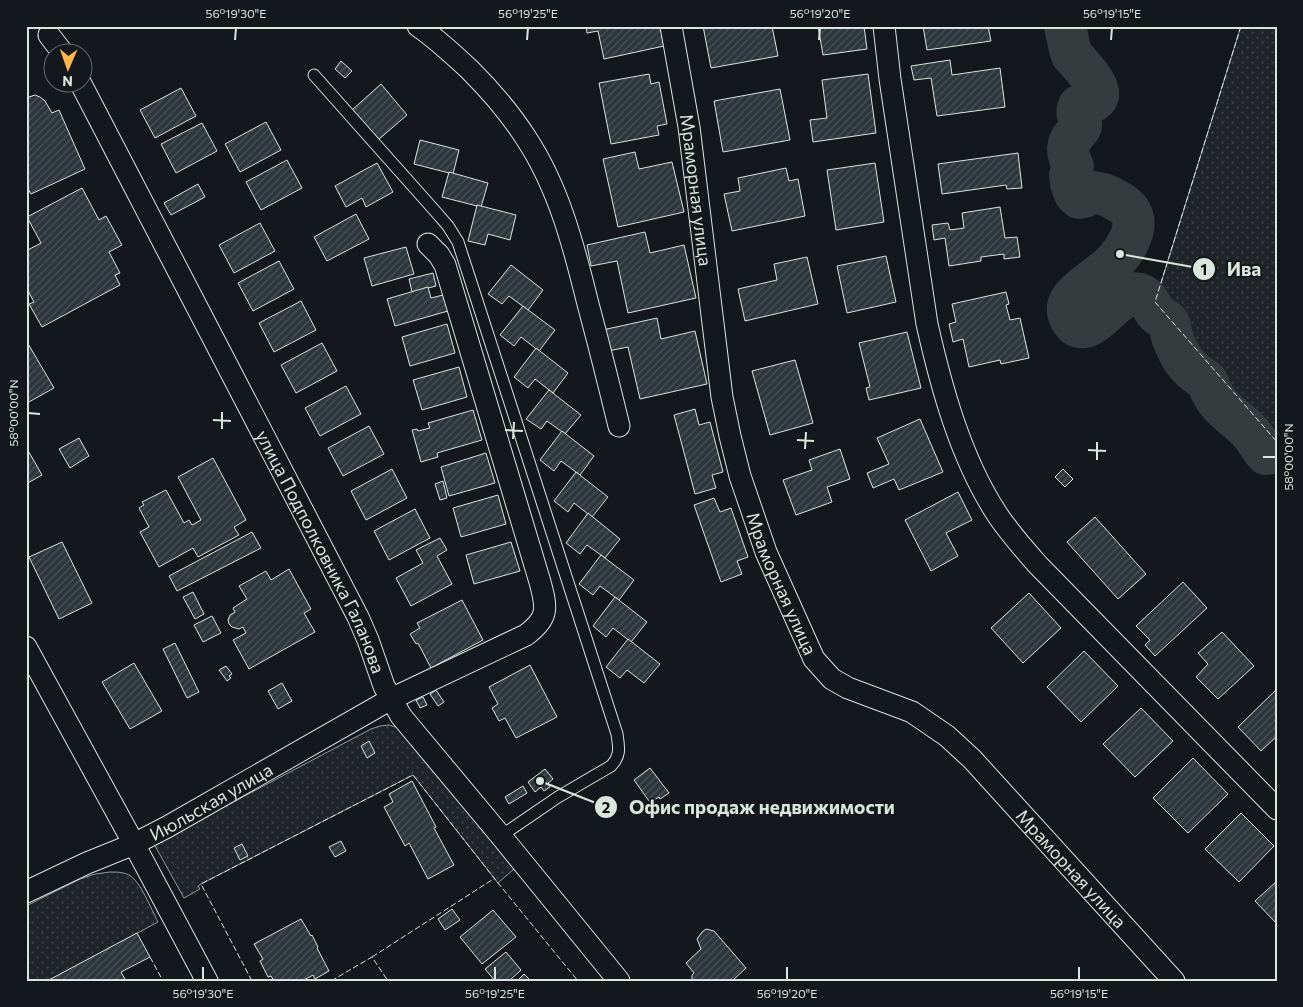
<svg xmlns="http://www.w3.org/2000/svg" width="1303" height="1007" font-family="Commissioner,sans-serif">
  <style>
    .grass { fill: url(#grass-dots); stroke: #939e99 }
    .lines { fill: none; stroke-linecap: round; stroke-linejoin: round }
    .river { stroke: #363b3e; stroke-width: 42 }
    .building { fill: url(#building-hatch); stroke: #d8e6dc }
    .lane-casing { stroke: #d8e6dc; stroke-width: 13 }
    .street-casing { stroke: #d8e6dc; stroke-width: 23 }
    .lane { stroke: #14181c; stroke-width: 11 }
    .street { stroke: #14181c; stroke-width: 21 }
    .fence { stroke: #d8e6dc; stroke-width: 1; stroke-dasharray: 6 2.5; stroke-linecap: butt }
    .ticks { fill: none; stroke: #d8e6dc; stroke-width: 2 }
    .labels { text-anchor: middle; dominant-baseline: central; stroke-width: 4; stroke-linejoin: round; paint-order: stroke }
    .street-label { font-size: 18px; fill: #d8e6dc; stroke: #14181c }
    .leader { fill: none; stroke: #d8e6dc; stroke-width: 2 }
    .callout-dot { fill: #d8e6dc; stroke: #14181c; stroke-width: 2 }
    .mark-label { font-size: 15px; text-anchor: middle; font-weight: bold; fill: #111 }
    .callout-label { font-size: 19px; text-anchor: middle; font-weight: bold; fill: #d8e6dc; stroke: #14181c; stroke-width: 4; stroke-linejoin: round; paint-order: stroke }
    .neatline { fill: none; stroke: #d8e6dc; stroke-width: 2 }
    .ticks-label { font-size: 12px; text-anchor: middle; fill: #d8e6dc }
  </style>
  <defs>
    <pattern id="grass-dots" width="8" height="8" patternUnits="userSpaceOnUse" patternTransform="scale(1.25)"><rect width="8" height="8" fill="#202428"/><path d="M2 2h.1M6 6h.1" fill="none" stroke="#404447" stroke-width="1.8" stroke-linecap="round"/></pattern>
    <pattern id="building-hatch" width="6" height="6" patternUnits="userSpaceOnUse" patternTransform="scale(1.25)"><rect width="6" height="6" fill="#2c363c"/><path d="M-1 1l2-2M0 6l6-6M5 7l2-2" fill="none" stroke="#4a5358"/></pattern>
  </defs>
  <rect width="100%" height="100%" fill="#14181c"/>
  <g class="grass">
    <path d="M 1241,26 L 1277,26 L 1277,442 L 1155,302 Z"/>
    <path d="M 389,725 L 396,727 L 402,732 L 514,869 L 498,883 L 413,775 L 201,884 L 198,886 L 200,889 L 184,898 L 154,844 L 371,729 L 380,726 Z"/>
    <path d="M 110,872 C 117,872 123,872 129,875 C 140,880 152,911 158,922 L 48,981 L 26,981 L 26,906 L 80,879 L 95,874 Z"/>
  </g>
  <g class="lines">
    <path class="river" d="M 1065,26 L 1070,49 L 1072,55 C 1079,63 1104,88 1097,98 C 1094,103 1084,104 1079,106 C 1074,116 1082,117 1081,125 C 1081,129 1077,131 1075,134 C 1064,146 1068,154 1073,167 L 1070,176 L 1071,183 L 1075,194 L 1079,198 L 1084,197 L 1089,192 C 1102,192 1112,197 1124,205 C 1146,221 1125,252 1110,266 C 1098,277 1083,285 1072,298 C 1069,302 1067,307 1068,312 C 1069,317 1071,321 1075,325 C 1096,340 1123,276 1146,298 C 1151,303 1152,309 1157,314 C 1161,318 1168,319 1170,326 C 1171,328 1171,331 1171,333 C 1173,341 1178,351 1182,358 C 1185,363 1192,370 1197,374 C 1200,377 1204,378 1207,381 C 1209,384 1209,388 1211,391 C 1213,394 1215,398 1217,401 C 1225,412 1238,420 1247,429 C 1255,437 1259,446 1266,454 L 1273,453 L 1277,450"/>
  </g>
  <g class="building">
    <path d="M 586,26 L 660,26 L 664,46 L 604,59 L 598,31 L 587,33 Z"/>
    <path d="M 703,26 L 772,26 L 778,56 L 711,68 Z"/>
    <path d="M 818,26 L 864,26 L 867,49 L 823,55 Z"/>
    <path d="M 923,26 L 988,26 L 991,41 L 927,50 Z"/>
    <path d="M 950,60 L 952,75 L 1000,68 L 1005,107 L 937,116 L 931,78 L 914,80 L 911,66 Z"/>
    <path d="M 341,61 L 352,71 L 345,78 L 335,69 Z"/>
    <path d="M 649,74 L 651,84 L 659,82 L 667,124 L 657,126 L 659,135 L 611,144 L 599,83 Z"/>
    <path d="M 868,74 L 876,133 L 813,142 L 810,120 L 827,118 L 822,80 Z"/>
    <path d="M 381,84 L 407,115 L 378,140 L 352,110 Z"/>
    <path d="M 181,88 L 196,116 L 155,138 L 140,110 Z"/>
    <path d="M 780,89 L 790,140 L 723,152 L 714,101 Z"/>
    <path d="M 35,95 L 40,97 L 45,101 L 52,113 L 59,110 L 85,169 L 31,194 L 26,185 L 26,98 Z"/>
    <path d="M 266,122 L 281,150 L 240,172 L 225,144 Z"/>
    <path d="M 202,123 L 217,151 L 176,173 L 161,144 Z"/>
    <path d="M 420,140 L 459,150 L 453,174 L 414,164 Z"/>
    <path d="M 635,152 L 639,169 L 672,162 L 684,212 L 618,227 L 603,159 Z"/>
    <path d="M 1018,153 L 1022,188 L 1007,189 L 1006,185 L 942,194 L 938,164 Z"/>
    <path d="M 287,160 L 302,188 L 261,210 L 246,182 Z"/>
    <path d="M 377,163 L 393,192 L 366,207 L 362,198 L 346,207 L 335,186 Z"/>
    <path d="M 875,163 L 884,222 L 836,230 L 827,170 Z"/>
    <path d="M 786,168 L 789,181 L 798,179 L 805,216 L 732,231 L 724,194 L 740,191 L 738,178 Z"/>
    <path d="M 449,172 L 488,183 L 481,207 L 442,197 Z"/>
    <path d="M 198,184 L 205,197 L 171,215 L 164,203 Z"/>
    <path d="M 82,188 L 99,220 L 106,216 L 122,245 L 109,252 L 120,273 L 115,275 L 120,285 L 42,327 L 29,304 L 34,302 L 26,287 L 26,251 L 41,243 L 27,217 Z"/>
    <path d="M 477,205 L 516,215 L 510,240 L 488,234 L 485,245 L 468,241 Z"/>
    <path d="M 1000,207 L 1005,238 L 1017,237 L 1020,257 L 1004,259 L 1004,254 L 981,257 L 981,261 L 949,266 L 945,238 L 934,240 L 932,225 L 948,223 L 950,230 L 964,228 L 962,213 Z"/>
    <path d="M 356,214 L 369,239 L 327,261 L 314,237 Z"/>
    <path d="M 260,223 L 275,251 L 234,273 L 219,245 Z"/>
    <path d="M 645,232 L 650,253 L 684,245 L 696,298 L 628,313 L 617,261 L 591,266 L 587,245 Z"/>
    <path d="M 406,247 L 414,274 L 372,286 L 364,258 Z"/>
    <path d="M 886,256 L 896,302 L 847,313 L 837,266 Z"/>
    <path d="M 807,257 L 818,304 L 745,321 L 738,289 L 777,280 L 774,264 Z"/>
    <path d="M 279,261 L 294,289 L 253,311 L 238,283 Z"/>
    <path d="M 511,265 L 543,290 L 528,310 L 509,296 L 502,304 L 488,294 Z"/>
    <path d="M 433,273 L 436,286 L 412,292 L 409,279 Z"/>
    <path d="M 428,287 L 431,298 L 443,295 L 448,311 L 395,326 L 387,299 Z"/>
    <path d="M 1006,292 L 1009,304 L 1006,305 L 1010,320 L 1020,318 L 1029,358 L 1001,364 L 1000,360 L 969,367 L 963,339 L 953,342 L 949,324 L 956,322 L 952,304 Z"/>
    <path d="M 301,301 L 316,330 L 274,352 L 259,323 Z"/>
    <path d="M 523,306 L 555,330 L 539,351 L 521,337 L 514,346 L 500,335 Z"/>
    <path d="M 657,318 L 661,339 L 695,331 L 707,384 L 640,399 L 628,347 L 603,352 L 598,331 Z"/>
    <path d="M 447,324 L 455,353 L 410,366 L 402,337 Z"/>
    <path d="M 907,332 L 921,388 L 869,400 L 866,388 L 870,387 L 859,343 Z"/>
    <path d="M 26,342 L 27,342 L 54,388 L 27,403 Z"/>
    <path d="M 322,343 L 337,371 L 296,393 L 281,365 Z"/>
    <path d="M 536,348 L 568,373 L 553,393 L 535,379 L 528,388 L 514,377 Z"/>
    <path d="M 795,360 L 813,423 L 770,435 L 752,371 Z"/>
    <path d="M 459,367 L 467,397 L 422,410 L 413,380 Z"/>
    <path d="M 346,386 L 361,414 L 320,436 L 305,408 Z"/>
    <path d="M 549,390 L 581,415 L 565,434 L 547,421 L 541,429 L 526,419 Z"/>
    <path d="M 695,409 L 699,425 L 710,422 L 723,472 L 712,475 L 716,488 L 695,494 L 674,415 Z"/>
    <path d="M 473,410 L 482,440 L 437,453 L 438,457 L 421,462 L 412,430 L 417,429 L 418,431 L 430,428 L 428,423 Z"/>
    <path d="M 920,419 L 943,472 L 899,490 L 894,479 L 873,488 L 867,473 L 889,464 L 877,438 Z"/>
    <path d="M 369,426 L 384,454 L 343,476 L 328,448 Z"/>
    <path d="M 562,431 L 594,456 L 580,475 L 561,461 L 554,471 L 540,460 Z"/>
    <path d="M 79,438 L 89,456 L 70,468 L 59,449 Z"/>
    <path d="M 26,447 L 42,475 L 26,484 Z"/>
    <path d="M 840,449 L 850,479 L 827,487 L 832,502 L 796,515 L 783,480 L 812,470 L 809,460 Z"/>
    <path d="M 486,453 L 495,483 L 449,496 L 441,467 Z"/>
    <path d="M 213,458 L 246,520 L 234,527 L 239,535 L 198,557 L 193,548 L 159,567 L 140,532 L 149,527 L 139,508 L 144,505 L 142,502 L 166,490 L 184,523 L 189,520 L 192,525 L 201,520 L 178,477 Z"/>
    <path d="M 392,469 L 407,498 L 366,520 L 351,491 Z"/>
    <path d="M 1063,469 L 1073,479 L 1065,487 L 1055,477 Z"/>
    <path d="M 576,472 L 608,497 L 592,517 L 574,503 L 568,512 L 554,501 Z"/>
    <path d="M 443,481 L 447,498 L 440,500 L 435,484 Z"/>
    <path d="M 958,492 L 972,520 L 946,533 L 958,556 L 931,571 L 905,520 Z"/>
    <path d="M 498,495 L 506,524 L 461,537 L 453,508 Z"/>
    <path d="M 714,498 L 720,512 L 731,508 L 748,557 L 737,561 L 742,574 L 721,582 L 694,505 Z"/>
    <path d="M 415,509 L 430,538 L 389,560 L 374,531 Z"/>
    <path d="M 588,513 L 620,539 L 605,558 L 587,545 L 580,554 L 566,543 Z"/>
    <path d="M 1095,517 L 1146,574 L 1118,599 L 1067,542 Z"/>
    <path d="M 252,532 L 261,548 L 177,591 L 169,576 Z"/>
    <path d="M 440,538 L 447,550 L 437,556 L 452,584 L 411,606 L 396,578 L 423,563 L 416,550 Z"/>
    <path d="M 62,542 L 92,603 L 59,619 L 29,557 Z"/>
    <path d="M 511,542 L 520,571 L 474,584 L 466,555 Z"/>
    <path d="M 601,555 L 634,580 L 619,600 L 600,586 L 593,595 L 579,584 Z"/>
    <path d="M 289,569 L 311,609 L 304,613 L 315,632 L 249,669 L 233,640 L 246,633 L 243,627 L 239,629 L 232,627 L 229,624 L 228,620 L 230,615 L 235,612 L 233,608 L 247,599 L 239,586 L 266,571 L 271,580 Z"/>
    <path d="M 1183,582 L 1207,608 L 1155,656 L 1145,645 L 1150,640 L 1136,626 Z"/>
    <path d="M 193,592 L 204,614 L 195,619 L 183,597 Z"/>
    <path d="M 1029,593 L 1061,628 L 1023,663 L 991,628 Z"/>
    <path d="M 615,597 L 647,622 L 631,642 L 613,628 L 606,637 L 593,626 Z"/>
    <path d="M 462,600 L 483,640 L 431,668 L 418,643 L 416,644 L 410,634 L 420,628 L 417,623 Z"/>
    <path d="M 212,616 L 221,633 L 203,642 L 194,625 Z"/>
    <path d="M 1222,632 L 1254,666 L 1218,699 L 1196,677 L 1208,664 L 1198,653 Z"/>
    <path d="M 628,639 L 660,664 L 644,683 L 627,670 L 620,678 L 606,667 Z"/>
    <path d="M 175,643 L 199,692 L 187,698 L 163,649 Z"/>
    <path d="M 1084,651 L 1118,686 L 1081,722 L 1047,687 Z"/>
    <path d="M 134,663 L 162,711 L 130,729 L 102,682 Z"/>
    <path d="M 530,665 L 557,717 L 516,738 L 505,718 L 499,721 L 492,708 L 498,704 L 489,687 Z"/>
    <path d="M 226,666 L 232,674 L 229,676 L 231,678 L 227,681 L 219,670 Z"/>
    <path d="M 282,683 L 292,701 L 278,709 L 268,691 Z"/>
    <path d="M 1277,689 L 1277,736 L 1261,751 L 1238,727 Z"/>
    <path d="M 436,690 L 444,702 L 438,706 L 430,694 Z"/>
    <path d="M 423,697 L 427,705 L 420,708 L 416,700 Z"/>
    <path d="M 1141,708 L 1173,741 L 1135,777 L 1103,744 Z"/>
    <path d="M 369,741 L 375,753 L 367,758 L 361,746 Z"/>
    <path d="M 1193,758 L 1228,794 L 1188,833 L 1153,798 Z"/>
    <path d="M 650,768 L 669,793 L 660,799 L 659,797 L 654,800 L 653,798 L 649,801 L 634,780 Z"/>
    <path d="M 545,769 L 553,779 L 548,783 L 550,787 L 544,791 L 541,787 L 535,792 L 528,782 Z"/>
    <path d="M 412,781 L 436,827 L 434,828 L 454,865 L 428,879 L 409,843 L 405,846 L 384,807 L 393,802 L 389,794 Z"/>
    <path d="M 523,786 L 527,793 L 509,804 L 505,797 Z"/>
    <path d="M 1241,813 L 1274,846 L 1239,882 L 1205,849 Z"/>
    <path d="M 341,841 L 346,851 L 335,857 L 329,847 Z"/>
    <path d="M 242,844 L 248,856 L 240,860 L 234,848 Z"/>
    <path d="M 1277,881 L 1277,924 L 1255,901 Z"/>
    <path d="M 452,909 L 460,920 L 445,930 L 438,919 Z"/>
    <path d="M 493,910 L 516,937 L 482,964 L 460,937 Z"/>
    <path d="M 301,919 L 311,936 L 312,935 L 318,947 L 317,948 L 329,971 L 315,979 L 313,975 L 302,981 L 274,981 L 271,976 L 268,977 L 260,961 L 263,959 L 254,944 Z"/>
    <path d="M 706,929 L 714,931 L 746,968 L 732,981 L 692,981 L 692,975 L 694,973 L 686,963 L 701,949 L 697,939 L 702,932 Z"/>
    <path d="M 137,933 L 150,957 L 121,972 L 126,981 L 47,981 Z"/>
    <path d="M 506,952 L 521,970 L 509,981 L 495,981 L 485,969 Z"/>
    <path d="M 524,974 L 531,981 L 517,981 Z"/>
  </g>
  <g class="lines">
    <defs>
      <path id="lane" d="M 314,75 L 435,211 L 448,226 L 458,242 L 617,734 C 619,748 621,755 611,766 L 558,797 L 501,836"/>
      <g id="street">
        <path d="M 418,26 C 437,39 454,55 470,70 C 491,91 510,113 526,138 C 559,188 574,247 588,304 C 599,345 609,385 619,426"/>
        <path id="s1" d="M 671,26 L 689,127 L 722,397 L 730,436 L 740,476 L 766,552 L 814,659 L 832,679 L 848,688 L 912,712 L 947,736 L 972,759 L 1174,981"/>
        <path d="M 884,26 L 890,79 L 927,324 C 941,386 960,456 995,511 C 1007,530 1023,548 1038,565 L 1277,809"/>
        <path d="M 49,35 L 62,52"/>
        <path id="s2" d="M 80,82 L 358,617 L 368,640 L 384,686 L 401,716 L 501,836 L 619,981"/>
        <path d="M 26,647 L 134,844 L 207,981"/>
        <path id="s3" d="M 26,892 L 87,863 L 134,844 L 167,827 L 391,699 L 526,635 C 549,618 547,608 540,582 L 445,265 L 439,255 L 428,244"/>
      </g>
    </defs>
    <use href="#lane" class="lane-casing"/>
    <use href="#street" class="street-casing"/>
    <use href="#lane" class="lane"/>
    <use href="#street" class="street"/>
    <g class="fence">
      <path d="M 1241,26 L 1155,302 L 1277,442"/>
      <path d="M 150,957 L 163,981"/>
      <path d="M 372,957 L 495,878"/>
      <path d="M 252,981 L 201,884 L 413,775 L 498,883 L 578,981"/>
      <path d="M 331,981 L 372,957 L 388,981"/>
    </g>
  </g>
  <path class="ticks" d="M 235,40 L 236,28M 527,40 L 528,28M 819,40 L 820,28M 1111,40 L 1112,28M 28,413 L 40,414M 213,420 L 231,421M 222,429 L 222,412M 505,430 L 523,431M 513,439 L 514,422M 797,440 L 814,441M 805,449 L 806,432M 1088,450 L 1106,451M 1263,457 L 1276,457M 1097,460 L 1097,442M 203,980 L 203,967M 495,980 L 495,967M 787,980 L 787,967M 1079,980 L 1079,967"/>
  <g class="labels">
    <g class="street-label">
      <text stroke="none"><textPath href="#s1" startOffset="166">Мраморная улица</textPath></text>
      <text stroke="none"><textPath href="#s2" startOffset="528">улица Подполковника Галанова</textPath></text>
      <text stroke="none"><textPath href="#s1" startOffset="571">Мраморная улица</textPath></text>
      <text stroke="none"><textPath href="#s3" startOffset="206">Июльская улица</textPath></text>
      <text stroke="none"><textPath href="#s1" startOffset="991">Мраморная улица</textPath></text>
    </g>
  </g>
  <path class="leader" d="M1120 254L1204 269M540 781L606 807"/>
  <g class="callout-dot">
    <circle cx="1120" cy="254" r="5"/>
    <circle cx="540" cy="781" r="5"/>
    <circle cx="1204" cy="269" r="12"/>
    <circle cx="606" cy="807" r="12"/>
  </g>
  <g class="mark-label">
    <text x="1204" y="275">1</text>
    <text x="606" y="813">2</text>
  </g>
  <g class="callout-label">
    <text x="1244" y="276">Ива</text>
    <text x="762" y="814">Офис продаж недвижимости</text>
  </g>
  <rect width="1303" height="1007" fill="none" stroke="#14181c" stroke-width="55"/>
  <g transform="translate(68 68) rotate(182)"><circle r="24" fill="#14181c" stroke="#626a69"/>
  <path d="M0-4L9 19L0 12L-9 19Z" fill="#ffb74d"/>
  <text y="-8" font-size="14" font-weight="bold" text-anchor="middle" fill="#d8e6dc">N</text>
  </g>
  <rect x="28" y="28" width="1248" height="952" class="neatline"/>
  <g class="ticks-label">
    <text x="236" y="18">56°19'30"E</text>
    <text x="528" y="18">56°19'25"E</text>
    <text x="820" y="18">56°19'20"E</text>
    <text x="1112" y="18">56°19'15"E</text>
    <text transform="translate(14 413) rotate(-90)" y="4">58°00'00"N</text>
    <text transform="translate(1289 457) rotate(-90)" y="4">58°00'00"N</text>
    <text x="203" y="998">56°19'30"E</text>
    <text x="495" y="998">56°19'25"E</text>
    <text x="787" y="998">56°19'20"E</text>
    <text x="1079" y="998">56°19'15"E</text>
  </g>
</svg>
